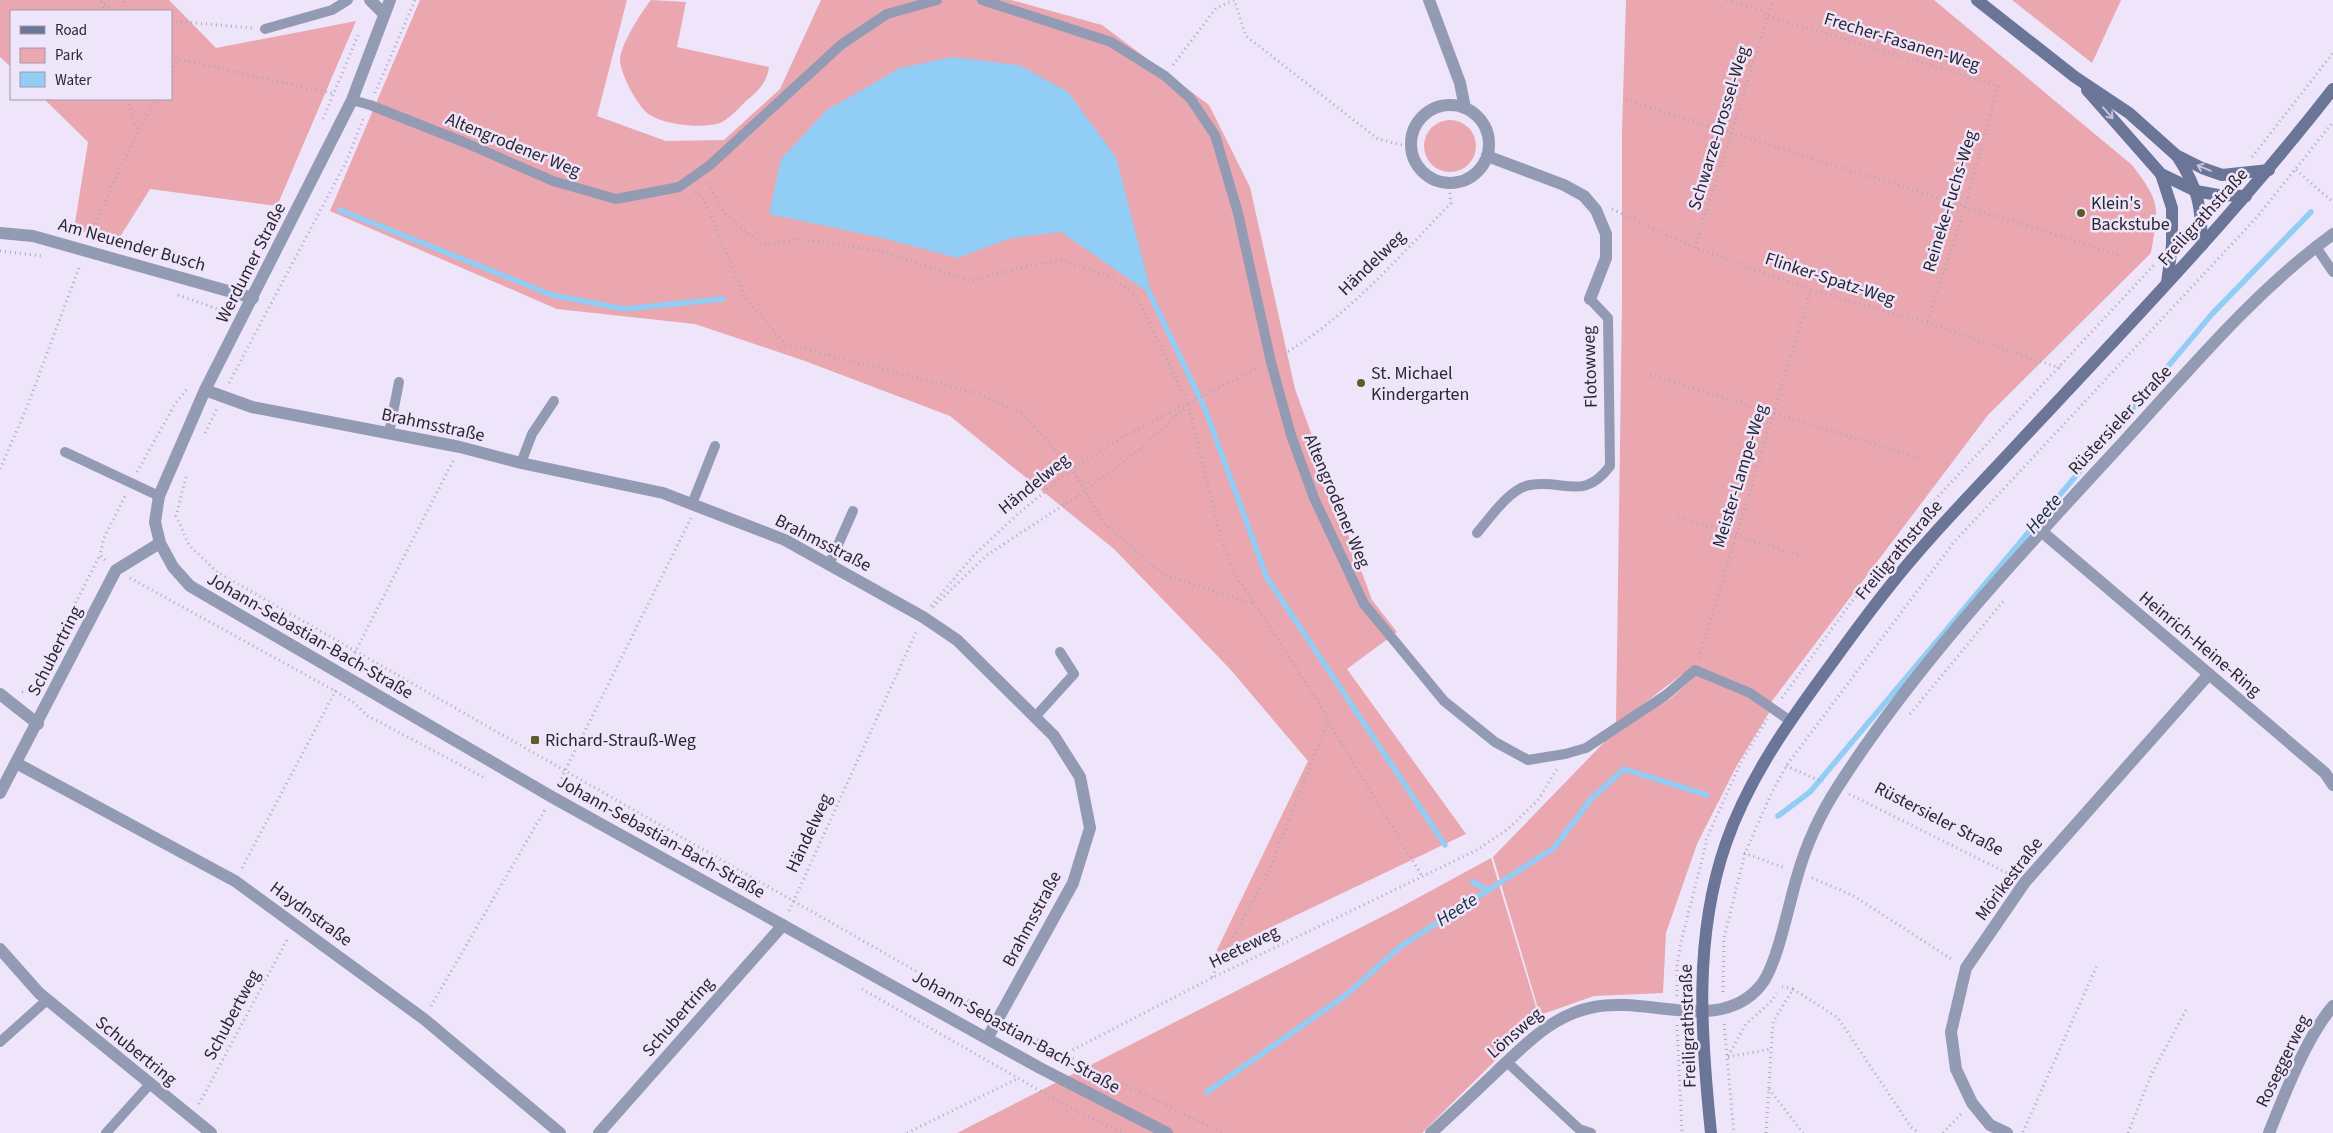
<svg xmlns="http://www.w3.org/2000/svg" width="2333" height="1133" font-family="'Source Sans 3',sans-serif">
  <style>
    .green { fill: #eaa7b0 }
    .water { fill: #91cdf5 }
    .lines { fill: none; stroke-linecap: round; stroke-linejoin: round }
    .stream { stroke: #91cdf5; stroke-width: 5.5 }
    .path { stroke: #afa8ba; stroke-width: 3; stroke-dasharray: 1 4; stroke-linecap: butt }
    .lane { stroke: #939bb4; stroke-width: 10 }
    .street { stroke: #939bb4; stroke-width: 12 }
    .secondary { stroke: #6a7598; stroke-width: 12 }
    .oneway { stroke: #c6c3dd }
    .poi-dot { fill: #5b5c2a; stroke: #eee5fb; stroke-width: 2 }
    .labels { text-anchor: middle; dominant-baseline: central; stroke-width: 5; stroke-linejoin: round; paint-order: stroke }
    .street-label { font-size: 18px; fill: #2a2630; stroke: #eee5fb }
    .poi-label { font-size: 18px; fill: #2a2630; stroke: #eee5fb; text-anchor: start }
    .water-label { font-size: 19px; font-style: italic; fill: #132e3f; stroke: #eee5fb }
  </style>
  <rect width="100%" height="100%" fill="#eee5fb"/>
  <g class="green">
    <path d="M 0,0 L 169,0 L 216,48 L 356,21 L 277,206 L 150,189 L 118,240 L 74,229 L 88,142 L 44,99 L 171,99 L 171,11 L 11,11 L 11,67 L 0,57 Z"/>
    <path d="M 420,0 L 627,0 L 597,116 L 666,141 L 724,140 L 780,89 L 821,0 L 1011,0 L 1102,25 L 1209,105 L 1250,187 L 1295,389 L 1372,600 L 1397,632 L 1347,669 L 1466,834 L 1215,954 L 1308,761 L 1230,669 L 1114,549 L 950,416 L 805,361 L 695,324 L 557,309 L 330,211 Z"/>
    <path d="M 651,0 L 686,2 L 677,47 L 769,67 C 767,83 758,91 746,101 C 739,108 729,119 720,123 C 702,129 660,125 646,112 C 636,103 621,74 620,61 C 619,47 642,11 651,0 Z"/>
    <path d="M 1626,0 L 1934,0 L 2132,165 C 2161,203 2159,206 2151,253 L 1988,415 L 1766,709 L 1770,711 L 1736,767 L 1697,844 L 1666,933 L 1663,993 L 1594,996 L 1540,1015 L 1493,857 L 1616,730 L 1670,699 L 1691,680 L 1681,675 L 1616,725 L 1622,302 L 1622,130 Z"/>
    <path d="M 2012,0 L 2121,0 L 2092,63 Z"/>
    <circle cx="1450" cy="146" r="26"/>
    <path d="M 1491,858 L 1539,1017 L 1422,1133 L 957,1133 L 1401,907 Z"/>
  </g>
  <path class="water" d="M 953,57 L 1019,65 L 1068,92 L 1116,157 L 1150,288 L 1146,291 L 1061,232 L 1012,238 L 957,258 L 882,238 L 769,214 L 781,159 L 827,110 L 900,68 Z"/>
  <g class="lines">
    <g class="stream">
      <path d="M 340,210 L 552,295 L 624,309 L 723,299"/>
      <path d="M 1148,290 L 1205,409 L 1267,578 L 1445,845"/>
      <path d="M 1778,816 L 1810,792 L 2212,314 L 2311,212"/>
      <path d="M 1473,882 L 1488,890"/>
      <path d="M 1207,1092 L 1346,995 L 1401,946 L 1554,848 L 1591,799 L 1624,769 L 1707,795"/>
    </g>
    <g class="path">
      <path d="M 101,0 L 113,11"/>
      <path d="M 1727,0 L 1761,10 L 1768,16 L 1998,86 L 1965,206 L 1927,323"/>
      <path d="M 102,2 L 104,11"/>
      <path d="M 120,11 L 125,0"/>
      <path d="M 171,21 L 253,28"/>
      <path d="M 171,54 L 178,59 L 335,94"/>
      <path d="M 1173,65 L 1216,8 L 1234,0 L 1246,36 L 1378,139 L 1411,147"/>
      <path d="M 171,71 L 178,59"/>
      <path d="M 375,93 L 415,0"/>
      <path d="M 128,99 L 137,132"/>
      <path d="M 1626,100 L 2120,255"/>
      <path d="M 323,119 L 359,33"/>
      <path d="M 2252,157 L 2333,53"/>
      <path d="M 2296,170 L 2333,202"/>
      <path d="M 709,183 L 724,213 L 763,245 L 798,239 L 881,251 L 970,281 L 1033,265 L 1064,260 L 1111,277 L 1136,295 L 1188,404 L 1222,543 L 1233,570 L 1329,719 L 1328,721"/>
      <path d="M 695,192 L 703,198 L 745,297 L 785,344 L 976,393 L 1021,412 L 1072,469 L 1105,524 L 1163,574 L 1252,603"/>
      <path d="M 1612,209 L 1695,248 L 1811,290 L 1927,323 L 2060,368"/>
      <path d="M 90,238 C 109,190 131,144 156,99"/>
      <path d="M 1695,248 L 1773,0"/>
      <path d="M 0,251 L 43,256"/>
      <path d="M 178,295 L 229,313"/>
      <path d="M 1284,354 C 1348,316 1399,257 1451,203 L 1449,183"/>
      <path d="M 1650,375 L 1919,458"/>
      <path d="M 229,383 L 346,162 L 364,117"/>
      <path d="M 205,433 L 217,409"/>
      <path d="M 0,469 L 27,407 L 80,265"/>
      <path d="M 137,472 L 175,404 L 188,388"/>
      <path d="M 186,477 L 176,516 L 189,545 L 217,572 L 986,1011"/>
      <path d="M 1678,517 L 1798,555"/>
      <path d="M 105,560 L 100,555 L 104,538 L 125,496"/>
      <path d="M 130,578 L 335,691 L 353,702 L 368,716 L 485,778"/>
      <path d="M 931,606 L 974,555 L 1018,514 L 1072,469 L 1124,436 L 1258,368"/>
      <path d="M 933,607 L 987,555 L 1085,491 L 1135,453 L 1186,407"/>
      <path d="M 1699,658 L 1811,290"/>
      <path d="M 49,662 L 53,647 L 100,555"/>
      <path d="M 350,662 L 453,461"/>
      <path d="M 22,692 L 39,685"/>
      <path d="M 1782,698 L 1849,605 L 1931,504 L 2154,265"/>
      <path d="M 1910,714 L 2005,599"/>
      <path d="M 1786,766 L 1823,782"/>
      <path d="M 559,783 L 691,518"/>
      <path d="M 1849,794 L 2011,875"/>
      <path d="M 1706,840 L 1741,762 L 1767,719"/>
      <path d="M 1744,853 L 1785,868"/>
      <path d="M 242,868 L 336,690"/>
      <path d="M 1812,878 L 1852,895 L 1953,960"/>
      <path d="M 789,911 L 917,630"/>
      <path d="M 1212,977 L 1269,871 L 1328,721 L 1422,876"/>
      <path d="M 862,989 L 1072,1109 L 1124,1133"/>
      <path d="M 1793,989 L 1838,1018 L 1911,1127 L 1919,1133"/>
      <path d="M 1723,992 L 1724,938 L 1745,853 L 1771,794 L 1786,766 L 1954,542 L 2257,217 L 2333,122"/>
      <path d="M 1677,996 L 1677,965 L 1681,942 L 1707,840"/>
      <path d="M 431,1006 L 546,808"/>
      <path d="M 1724,1024 L 1734,1133"/>
      <path d="M 1011,1025 L 1064,1054 L 1222,1133"/>
      <path d="M 1677,1025 L 1682,1133"/>
      <path d="M 1728,1056 L 1746,1024 L 1773,1000 L 1776,993"/>
      <path d="M 1728,1057 L 1771,1049"/>
      <path d="M 1055,1059 L 1208,980 L 1477,850 L 1508,829 L 1538,800 L 1557,769"/>
      <path d="M 1769,1089 L 1803,1133"/>
      <path d="M 199,1104 L 288,938"/>
      <path d="M 2023,1132 L 2098,963"/>
      <path d="M 907,1133 L 1019,1078"/>
      <path d="M 1766,1133 L 1773,1022 L 1793,989 L 1779,986"/>
      <path d="M 1943,1133 L 1961,1114"/>
      <path d="M 2128,1133 L 2151,1075 L 2187,1008"/>
    </g>
    <g class="lane">
      <path d="M 982,0 L 1111,42 L 1165,76 L 1190,98 L 1215,135 L 1238,213 L 1271,362 L 1291,435 L 1314,498 L 1364,604 L 1444,701 L 1495,742 L 1528,760 L 1565,754 L 1586,748 L 1666,695 L 1695,670 L 1750,693 L 1789,720"/>
      <path d="M 265,29 L 332,10 L 348,0"/>
      <path d="M 352,100 L 370,105 L 466,143 L 553,181 L 616,199 L 679,187 L 710,165 L 842,44 L 887,14 L 937,0"/>
      <path d="M 2316,247 L 2333,272"/>
      <path d="M 389,433 L 399,382"/>
      <path d="M 65,452 L 159,496"/>
      <path d="M 521,463 L 532,434 L 554,401"/>
      <path d="M 692,504 L 715,446"/>
      <path d="M 1477,533 C 1490,518 1510,488 1530,485 C 1565,479 1583,502 1610,466 L 1608,318 L 1590,299"/>
      <path d="M 829,565 L 853,511"/>
      <path d="M 1035,717 L 1074,674 L 1060,652"/>
      <path d="M 0,1042 L 47,1000"/>
      <path d="M 1507,1062 L 1579,1129 L 1591,1133"/>
      <path d="M 106,1133 L 150,1084"/>
    </g>
    <g class="street">
      <path d="M 370,0 L 384,14"/>
      <path d="M 390,0 L 352,100 L 205,390 L 159,496 L 155,522 L 160,543 L 173,567 L 190,586 L 552,797 L 1040,1068 L 1167,1133"/>
      <path d="M 1429,0 L 1460,83 L 1465,108"/>
      <circle cx="1450" cy="144" r="39"/>
      <path d="M 1487,156 L 1564,185 L 1584,196 L 1596,210 L 1606,234 L 1606,258 L 1590,299"/>
      <path d="M 0,233 L 33,236 L 253,298"/>
      <path d="M 205,390 L 252,407 L 460,447 L 521,463 L 663,493 L 785,540 L 923,617 L 957,640 L 1054,736 L 1080,777 L 1090,828 L 1073,883 L 988,1037"/>
      <path d="M 2041,531 L 2325,773 L 2333,785"/>
      <path d="M 0,694 L 38,724"/>
      <path d="M 16,763 L 235,881 L 424,1019 L 560,1133"/>
      <path d="M 0,793 L 116,570 L 160,543"/>
      <path d="M 0,949 L 39,993 L 211,1133"/>
      <path d="M 599,1133 L 783,925"/>
      <path d="M 1431,1133 C 1453,1113 1474,1093 1495,1073 C 1526,1044 1552,1015 1594,1007 C 1648,996 1721,1035 1761,985 C 1777,966 1789,903 1797,877 C 1806,845 1820,814 1839,785 C 1920,659 2026,548 2127,438 C 2192,367 2255,291 2333,234"/>
      <path d="M 2007,1133 L 1990,1125 L 1972,1103 L 1956,1069 L 1951,1032 L 1966,968 L 2025,882 L 2209,674"/>
      <path d="M 2269,1133 C 2284,1095 2307,1036 2333,1006"/>
    </g>
    <g class="secondary">
      <path d="M 1977,0 L 2075,77 L 2129,113 L 2176,155 L 2202,168 L 2222,175 L 2269,170"/>
      <path d="M 2087,90 L 2161,174 L 2196,191 L 2218,195 L 2246,196"/>
      <path d="M 2177,156 C 2199,189 2201,207 2202,245"/>
      <path d="M 2161,174 L 2172,208 L 2172,245 L 2167,283"/>
      <path d="M 1711,1133 C 1701,1036 1693,938 1726,843 C 1749,777 1790,720 1832,663 C 1850,638 1869,612 1889,587 C 1931,534 1979,486 2025,436 C 2131,323 2238,211 2333,89"/>
    </g>
  </g>
  <defs><path id="oneway-shaft" d="M-6 0H5M1.5-3L5.5 0L1.5 3" fill="none" stroke-width="1.6" stroke-linecap="round" stroke-linejoin="round" transform="scale(1.25)"/></defs>
  <g class="oneway">
    <use href="#oneway-shaft" transform="translate(2108 113) rotate(49)"/>
    <use href="#oneway-shaft" transform="translate(2204 168) rotate(-158)"/>
  </g>
  <g class="poi-dot">
    <circle cx="2081" cy="213" r="5"/>
    <circle cx="1361" cy="383" r="5"/>
    <rect x="530" y="735" width="10" height="10" rx="2.5"/>
  </g>
  <g class="labels">
    <g class="street-label">
      <text transform="translate(1902 42) rotate(17)">Frecher-Fasanen-Weg</text>
      <text transform="translate(1719 128) rotate(-73)">Schwarze-Drossel-Weg</text>
      <text transform="translate(513 145) rotate(22)">Altengrodener Weg</text>
      <text transform="translate(1950 201) rotate(-73)">Reineke-Fuchs-Weg</text>
      <text transform="translate(2203 217) rotate(-48)">Freiligrathstraße</text>
      <text transform="translate(132 245) rotate(16)">Am Neuender Busch</text>
      <text transform="translate(251 263) rotate(-63)">Werdumer Straße</text>
      <text transform="translate(1372 263) rotate(-44)">Händelweg</text>
      <text transform="translate(1830 279) rotate(18)">Flinker-Spatz-Weg</text>
      <text transform="translate(1590 367) rotate(-92)">Flotowweg</text>
      <text transform="translate(2120 420) rotate(-47)">Rüstersieler Straße</text>
      <text transform="translate(433 425) rotate(12)">Brahmsstraße</text>
      <text transform="translate(1740 476) rotate(-73)">Meister-Lampe-Weg</text>
      <text transform="translate(1034 484) rotate(-39)">Händelweg</text>
      <text transform="translate(1337 501) rotate(67)">Altengrodener Weg</text>
      <text transform="translate(823 543) rotate(27)">Brahmsstraße</text>
      <text transform="translate(1899 550) rotate(-50)">Freiligrathstraße</text>
      <text transform="translate(310 636) rotate(30)">Johann-Sebastian-Bach-Straße</text>
      <text transform="translate(2200 644) rotate(40)">Heinrich-Heine-Ring</text>
      <text transform="translate(55 651) rotate(-63)">Schubertring</text>
      <text transform="translate(1939 819) rotate(27)">Rüstersieler Straße</text>
      <text transform="translate(809 833) rotate(-65)">Händelweg</text>
      <text transform="translate(661 837) rotate(29)">Johann-Sebastian-Bach-Straße</text>
      <text transform="translate(2009 879) rotate(-53)">Mörikestraße</text>
      <text transform="translate(311 914) rotate(36)">Haydnstraße</text>
      <text transform="translate(1032 919) rotate(-62)">Brahmsstraße</text>
      <text transform="translate(1244 947) rotate(-26)">Heeteweg</text>
      <text transform="translate(232 1015) rotate(-62)">Schubertweg</text>
      <text transform="translate(678 1017) rotate(-49)">Schubertring</text>
      <text transform="translate(1688 1026) rotate(-92)">Freiligrathstraße</text>
      <text transform="translate(1016 1032) rotate(29)">Johann-Sebastian-Bach-Straße</text>
      <text transform="translate(1515 1033) rotate(-41)">Lönsweg</text>
      <text transform="translate(136 1051) rotate(39)">Schubertring</text>
      <text transform="translate(2283 1061) rotate(-64)">Roseggerweg</text>
    </g>
    <g class="poi-label">
      <text x="2091" y="203">Klein's<tspan x="2091" dy="21">Backstube</tspan></text>
      <text x="1371" y="373">St. Michael<tspan x="1371" dy="21">Kindergarten</tspan></text>
      <text x="545" y="740">Richard-Strauß-Weg</text>
    </g>
    <g class="water-label">
      <text transform="translate(2044 514) rotate(-50)">Heete</text>
      <text transform="translate(1457 910) rotate(-33)">Heete</text>
    </g>
  </g>
  <rect x="10" y="10" width="162" height="90" fill="#eee5fb" stroke="#a099aa"/>
  <rect x="20" y="26" width="25" height="8" fill="#6a7598" stroke="#a099aa"/>
  <text x="55" y="35" font-size="15" fill="#2a2630">Road</text>
  <rect x="20" y="48" width="25" height="15" fill="#eaa7b0" stroke="#a099aa"/>
  <text x="55" y="60" font-size="15" fill="#2a2630">Park</text>
  <rect x="20" y="72" width="25" height="15" fill="#91cdf5" stroke="#a099aa"/>
  <text x="55" y="85" font-size="15" fill="#2a2630">Water</text>
</svg>
